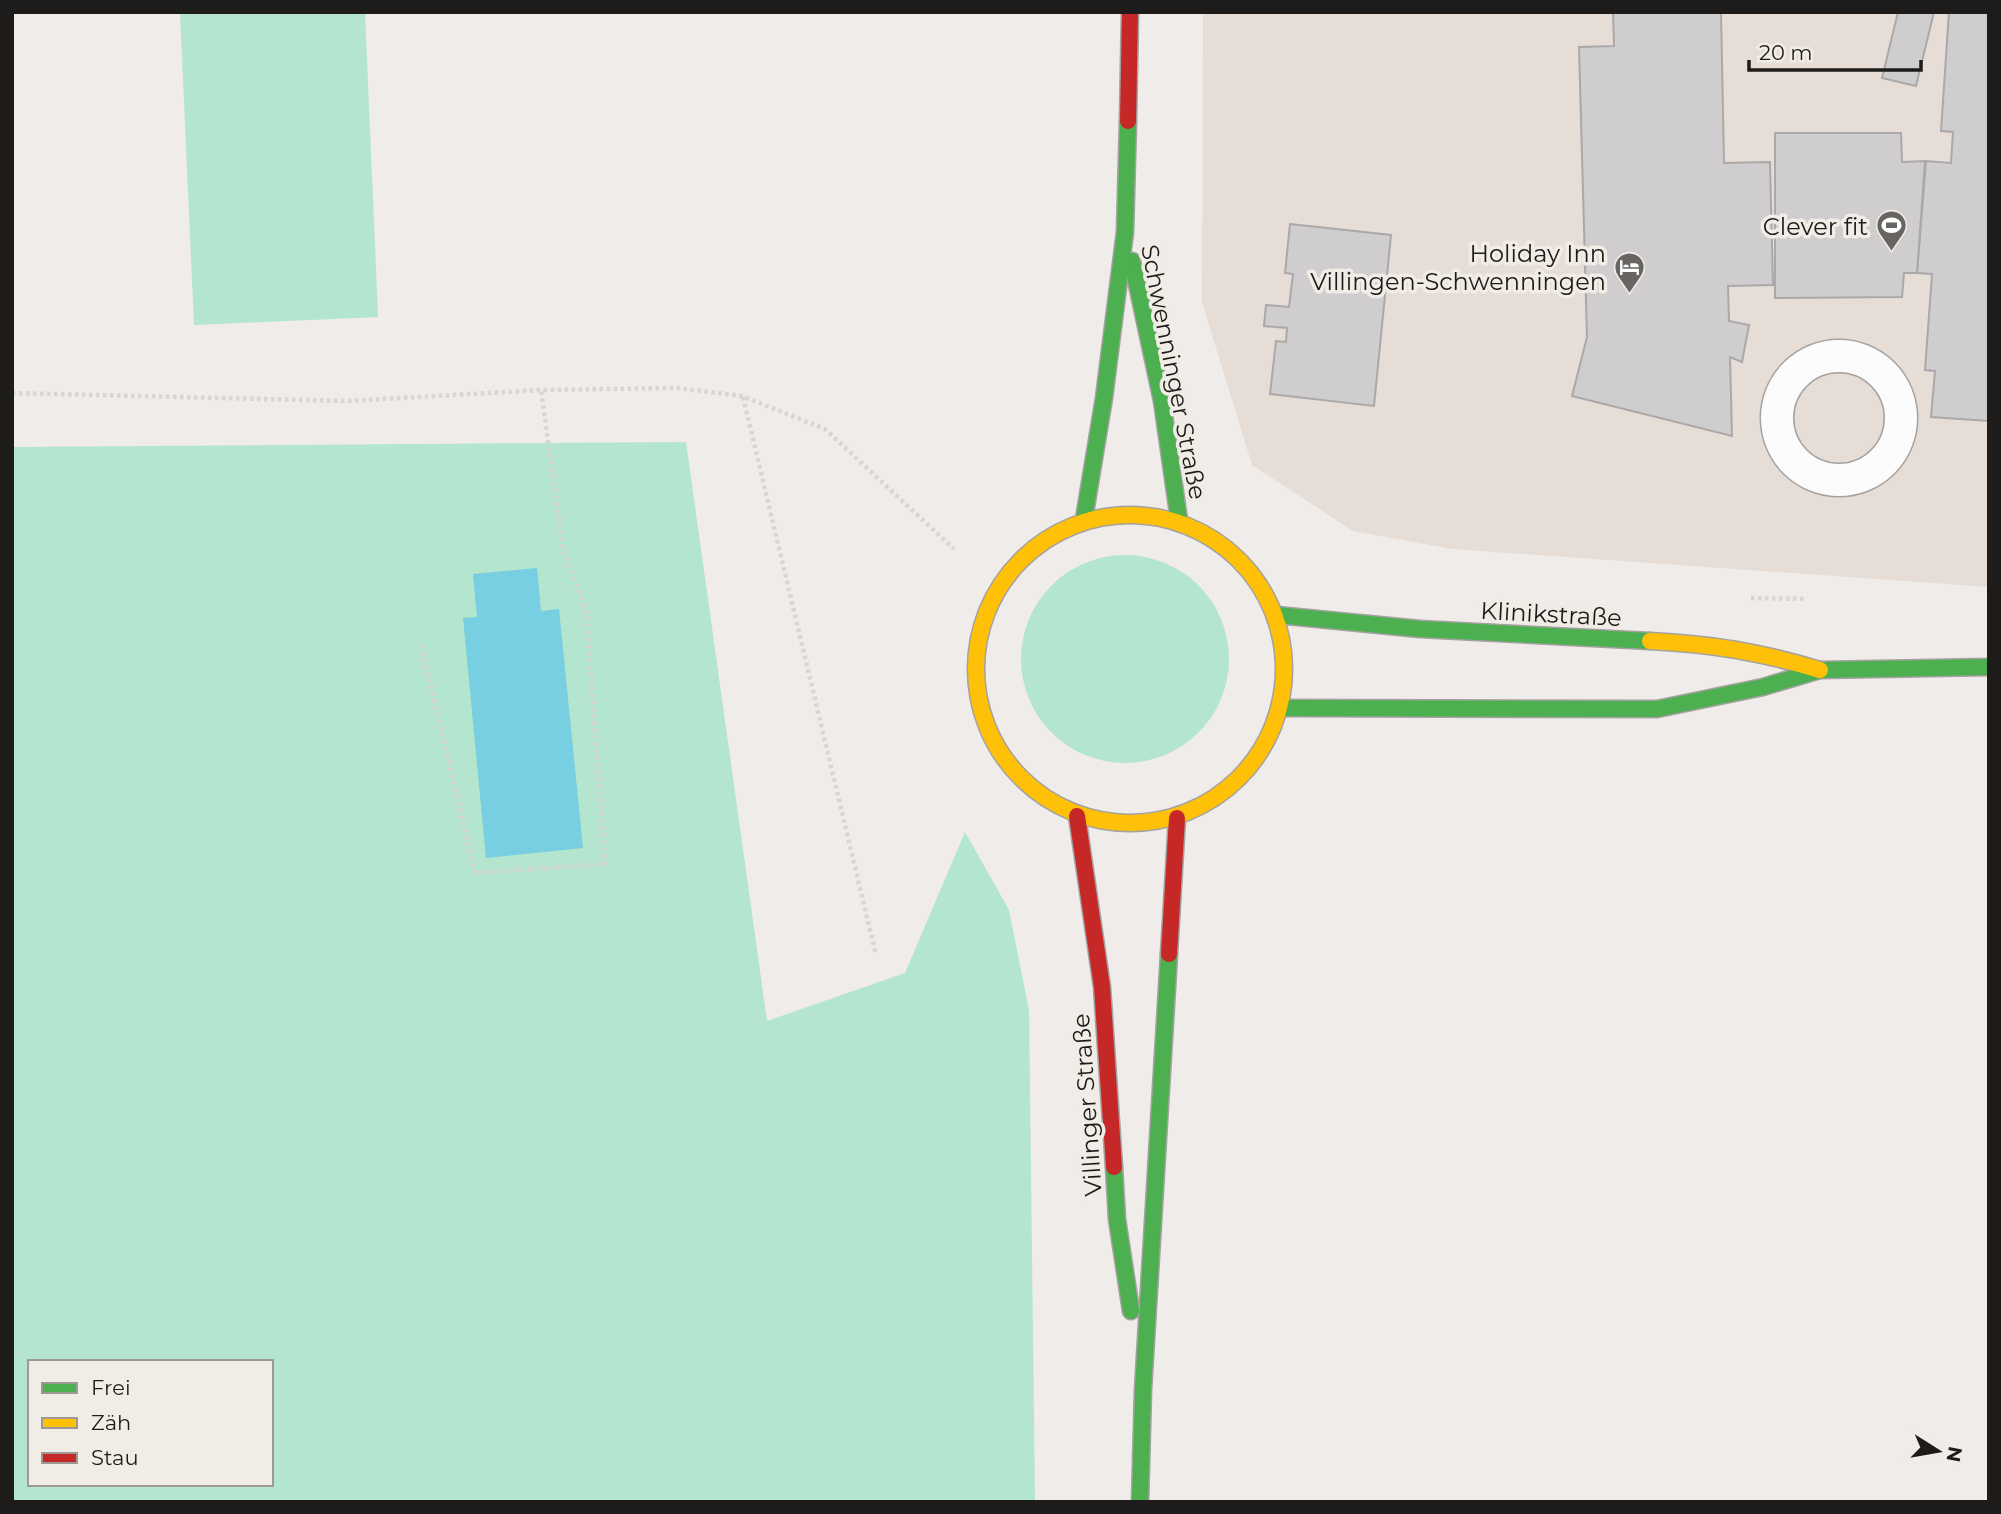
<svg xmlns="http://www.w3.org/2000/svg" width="2001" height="1514" font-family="Montserrat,sans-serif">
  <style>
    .built { fill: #e6ddd6 }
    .green { fill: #b4e5ce; fill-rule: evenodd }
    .water { fill: #77cfe1 }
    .building { fill: #cfcdcd; stroke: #aaa8a8; stroke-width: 2 }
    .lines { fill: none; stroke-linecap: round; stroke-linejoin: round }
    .lane-casing { stroke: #a5a2a0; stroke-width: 35 }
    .fast-casing { stroke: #a5a2a0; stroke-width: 19 }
    .slow-casing { stroke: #a5a2a0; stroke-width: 19 }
    .jam-casing { stroke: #a5a2a0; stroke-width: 19 }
    .path { stroke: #d6d6d5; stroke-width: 4.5; stroke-dasharray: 3.5 3.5; stroke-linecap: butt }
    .lane { stroke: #fdfcfc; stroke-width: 32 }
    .fast { stroke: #4caf50; stroke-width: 16 }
    .slow { stroke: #ffc107; stroke-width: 16 }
    .jam { stroke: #c62828; stroke-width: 16 }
    .labels { text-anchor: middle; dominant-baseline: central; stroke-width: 7; stroke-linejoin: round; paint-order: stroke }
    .poi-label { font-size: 24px; fill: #1e1c1a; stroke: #f2ece6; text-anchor: end }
    .street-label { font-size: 24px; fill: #1e1c1a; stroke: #f2ece6 }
  </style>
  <rect width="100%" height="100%" fill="#efece9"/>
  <path class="built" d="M 1203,12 L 1989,12 L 1989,587 L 1452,549 L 1353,531 L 1252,465 L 1202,302 Z"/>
  <g class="green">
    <path d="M 180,12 L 365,12 L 378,317 L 194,325 Z"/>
    <path d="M 686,442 L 767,1021 L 905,973 L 965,832 L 1009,910 L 1029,1010 L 1035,1502 L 12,1502 L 12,447 ZM 30,1362 L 271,1362 L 271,1484 L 30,1484 Z"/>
    <circle cx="1125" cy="659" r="104"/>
  </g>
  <path class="water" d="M 537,568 L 541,611 L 559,609 L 583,848 L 486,858 L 463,618 L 477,617 L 473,574 Z"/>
  <g class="building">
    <path d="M 1613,12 L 1721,12 L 1724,163 L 1770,162 L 1773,285 L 1728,286 L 1729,321 L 1749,325 L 1742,362 L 1730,357 L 1732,436 L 1572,396 L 1587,337 L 1579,47 L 1614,46 Z"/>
    <path d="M 1898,12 L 1934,12 L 1916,86 L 1882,78 Z"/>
    <path d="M 1949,12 L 1989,13 L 1989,421 L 1931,417 L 1935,371 L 1925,370 L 1932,274 L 1917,273 L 1926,161 L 1951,163 L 1953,132 L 1941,131 Z"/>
    <path d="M 1775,133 L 1901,133 L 1902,162 L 1925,161 L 1917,273 L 1904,273 L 1902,297 L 1775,298 Z"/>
    <path d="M 1290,224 L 1391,235 L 1374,406 L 1270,394 L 1276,341 L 1286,342 L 1287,328 L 1264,326 L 1266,305 L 1289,307 L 1293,274 L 1285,273 Z"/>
  </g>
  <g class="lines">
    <defs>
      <circle id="lane" cx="1839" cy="418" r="62"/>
      <g id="fast">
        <path d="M 1132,261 L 1162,401 L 1179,520"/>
        <path d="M 1084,519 L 1104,398 L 1125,232 L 1128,121"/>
        <path d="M 1277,615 L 1420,629 L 1650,641"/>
        <path d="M 1281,708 L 1657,709 L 1763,687 L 1820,670 L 1989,667"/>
        <path d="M 1114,1167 L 1117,1219 L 1131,1311"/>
        <path d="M 1140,1502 L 1143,1390 L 1169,954"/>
      </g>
      <g id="slow">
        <circle cx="1130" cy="669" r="154"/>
        <path d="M 1650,641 C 1712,644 1760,652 1820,670"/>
      </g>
      <g id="jam">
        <path d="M 1128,121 L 1130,12"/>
        <path d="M 1077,816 L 1102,987 L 1114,1167"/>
        <path d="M 1169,954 L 1177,818"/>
      </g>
    </defs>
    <use href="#lane" class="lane-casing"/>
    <use href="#fast" class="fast-casing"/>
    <use href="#slow" class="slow-casing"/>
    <use href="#jam" class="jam-casing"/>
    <g class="path">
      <path d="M 12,393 L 348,401 L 541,390 L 677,388 L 742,396 L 825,429 L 954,549"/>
      <path d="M 743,397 L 876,955"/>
      <path d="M 1751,598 L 1806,599"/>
      <path d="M 421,645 L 475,873 L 605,864 L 586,610 L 563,550 L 541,390"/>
    </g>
    <use href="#lane" class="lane"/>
    <use href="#fast" class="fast"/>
    <use href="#slow" class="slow"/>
    <use href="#jam" class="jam"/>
  </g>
  <defs>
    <symbol id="stadium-pin" viewBox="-11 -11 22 30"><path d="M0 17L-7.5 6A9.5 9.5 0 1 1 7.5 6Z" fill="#676562" stroke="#f2ece6"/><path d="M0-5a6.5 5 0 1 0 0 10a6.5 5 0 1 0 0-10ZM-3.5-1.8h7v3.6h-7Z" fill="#fff"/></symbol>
    <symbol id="hotel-pin" viewBox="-11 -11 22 30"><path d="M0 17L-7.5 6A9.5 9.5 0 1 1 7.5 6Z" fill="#676562" stroke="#f2ece6"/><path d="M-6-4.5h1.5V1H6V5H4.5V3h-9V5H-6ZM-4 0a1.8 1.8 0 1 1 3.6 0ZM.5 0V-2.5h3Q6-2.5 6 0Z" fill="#fff"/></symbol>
  </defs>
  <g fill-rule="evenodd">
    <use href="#stadium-pin" x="1874" y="208" width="35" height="47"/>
    <use href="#hotel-pin" x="1612" y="250" width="35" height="47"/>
  </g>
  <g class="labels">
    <g class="poi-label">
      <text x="1868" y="226">Clever fit</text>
      <text x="1606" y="253">Holiday Inn<tspan x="1606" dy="28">Villingen-Schwenningen</tspan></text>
    </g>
    <g class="street-label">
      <text transform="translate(1174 372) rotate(79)">Schwenninger Straße</text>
      <text transform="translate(1551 614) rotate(3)">Klinikstraße</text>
      <text transform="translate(1087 1105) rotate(-94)">Villinger Straße</text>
    </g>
  </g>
  <rect width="2001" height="1514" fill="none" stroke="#1e1c1a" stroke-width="28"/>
  <rect x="28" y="1360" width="245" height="126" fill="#f2ece6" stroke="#9d9994" stroke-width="2"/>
  <rect x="42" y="1383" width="35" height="10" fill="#4caf50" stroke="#9d9994" stroke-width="2"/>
  <text x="91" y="1395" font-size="21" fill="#1e1c1a">Frei</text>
  <rect x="42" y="1418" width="35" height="10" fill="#ffc107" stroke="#9d9994" stroke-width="2"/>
  <text x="91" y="1430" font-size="21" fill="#1e1c1a">Zäh</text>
  <rect x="42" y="1453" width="35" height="10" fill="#c62828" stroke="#9d9994" stroke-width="2"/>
  <text x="91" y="1465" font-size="21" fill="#1e1c1a">Stau</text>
  <g transform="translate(1938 1451) rotate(101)" stroke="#f2ece6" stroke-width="5" paint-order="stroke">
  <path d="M0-5L12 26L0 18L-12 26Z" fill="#1e1c1a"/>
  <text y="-10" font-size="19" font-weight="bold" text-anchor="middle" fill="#1e1c1a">N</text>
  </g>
  <path d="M1749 60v10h172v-10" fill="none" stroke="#1e1c1a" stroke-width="3.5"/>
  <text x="1759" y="60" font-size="21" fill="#1e1c1a" stroke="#f2ece6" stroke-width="5" paint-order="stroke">20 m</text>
</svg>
